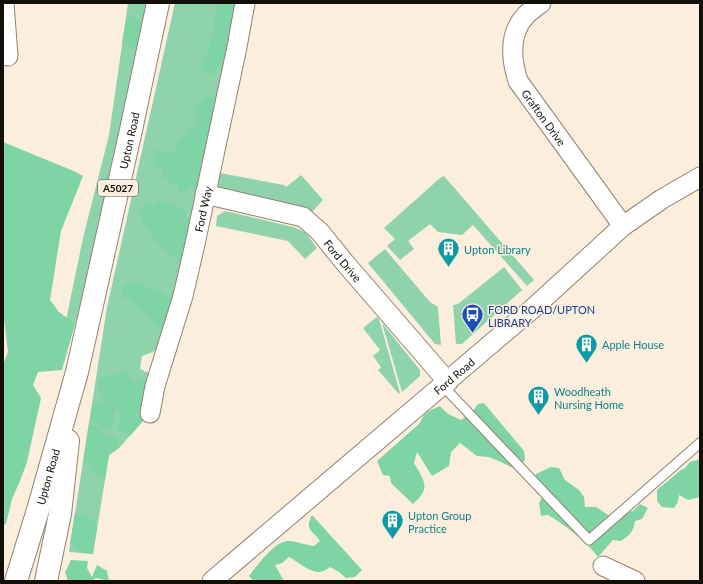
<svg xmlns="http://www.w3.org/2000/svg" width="703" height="584" font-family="Lato,sans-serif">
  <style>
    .green { fill: #8fd3ac }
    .forest { fill: #7ed4a4 }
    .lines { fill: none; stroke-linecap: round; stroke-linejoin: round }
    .service-casing { stroke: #8f8373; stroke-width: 11 }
    .minor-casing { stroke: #8f8373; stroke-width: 21 }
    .primary-casing { stroke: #8f8373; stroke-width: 24 }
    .service { stroke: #fff; stroke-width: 9 }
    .minor { stroke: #fff; stroke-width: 19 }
    .primary { stroke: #fff; stroke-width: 22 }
    .labels { text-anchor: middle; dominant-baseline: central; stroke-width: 3; stroke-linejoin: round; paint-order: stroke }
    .shield { fill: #fceedc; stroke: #585148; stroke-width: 1 }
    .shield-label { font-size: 10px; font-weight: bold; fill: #120e08 }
    .street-label { font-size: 11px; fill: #120e08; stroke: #fceedc }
    .culture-label { font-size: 11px; fill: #0d838f; stroke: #fceedc; text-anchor: start }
    .transit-label { font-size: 11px; fill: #164399; stroke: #fceedc; text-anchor: start }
  </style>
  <rect width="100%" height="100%" fill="#fceedc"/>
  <g class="green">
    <path d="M 128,3 L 148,3 L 86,291 L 72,332 L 64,330 L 83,238 L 109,135 Z"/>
    <path d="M 175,3 L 235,3 L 185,268 L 162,346 L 153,352 L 142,356 L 140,369 L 149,373 L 158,404 L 120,447 L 109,455 L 93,554 L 69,552 L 107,307 Z"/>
    <path d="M 220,173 L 284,185 L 286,187 L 301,175 L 323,200 L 311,213 L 218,188 Z"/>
    <path d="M 444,176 L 534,280 L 527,286 L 473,225 L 462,235 L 438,232 L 430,224 L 408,241 L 414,249 L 400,260 L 387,246 L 395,239 L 384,228 L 440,178 Z"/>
    <path d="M 225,211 L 293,227 L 305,232 L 317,248 L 305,259 L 288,241 L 216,226 L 217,216 Z"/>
    <path d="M 385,249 L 430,302 L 438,307 L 441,345 L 435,344 L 368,263 Z"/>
    <path d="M 504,267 L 522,290 L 462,344 L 456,344 L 453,305 L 458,304 Z"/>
    <path d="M 377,317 L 379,319 L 400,393 L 399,394 L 378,370 L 381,367 L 373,356 L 380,350 L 363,328 Z"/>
    <path d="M 382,323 L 420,370 L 420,376 L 402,392 Z"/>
  </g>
  <g class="forest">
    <path d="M 217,3 L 235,3 L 225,58 L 211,76 L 202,70 L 213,33 Z"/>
    <path d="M 132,15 L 144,23 L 138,51 L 122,43 L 126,19 Z"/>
    <path d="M 206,95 L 217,97 L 198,198 L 192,186 L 181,194 L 178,189 L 178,182 L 171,184 L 167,179 L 162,176 L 164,172 L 161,168 L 153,168 L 152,164 L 157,159 L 153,152 L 161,149 L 166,154 L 177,151 L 177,139 L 187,136 L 189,131 L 196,125 L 196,118 L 193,108 Z"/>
    <path d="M 3,142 L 76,172 L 83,176 L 61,231 L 50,300 L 59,312 L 75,324 L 62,370 L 38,372 L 33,385 L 41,398 L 27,462 L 20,481 L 12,499 L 6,524 L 3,525 L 3,365 L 8,352 L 3,311 Z"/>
    <path d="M 158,200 L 170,203 L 187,213 L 186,217 L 195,218 L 185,268 L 150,236 L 151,233 L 142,223 L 139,211 L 146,203 L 153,204 Z"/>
    <path d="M 132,281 L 142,282 L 145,287 C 158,288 166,295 175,304 L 167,335 L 131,301 L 122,296 L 122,289 L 126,282 Z"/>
    <path d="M 123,371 L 129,372 L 130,378 L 135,384 L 141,379 L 148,382 L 157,404 L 130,436 L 118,429 C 118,422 122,417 119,411 L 115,409 C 113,419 118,425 104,429 L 90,419 L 92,406 L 98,402 L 107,401 C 101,395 90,380 105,375 C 108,374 111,376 114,375 C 117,375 120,372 123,371 Z"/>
    <path d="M 484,403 L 524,451 L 525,460 L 517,470 L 499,461 L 488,457 L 477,456 L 460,443 L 451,452 L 449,466 L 432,476 L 417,452 L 414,463 C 425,482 431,488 413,504 L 391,483 L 390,476 L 383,475 L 377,461 L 419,424 L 424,415 L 429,411 L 440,406 L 448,414 L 461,420 L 472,412 L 478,404 Z"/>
    <path d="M 89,423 L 105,432 L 106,436 L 113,436 L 118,440 L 120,447 L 109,455 L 105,480 C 95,476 91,471 86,462 L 83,462 Z"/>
    <path d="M 700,459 L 700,497 L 688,500 L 679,495 L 678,502 L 674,508 L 662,507 L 657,501 L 657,490 L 681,470 L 685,468 L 690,462 Z"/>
    <path d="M 551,467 L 559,468 L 565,480 L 579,490 L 584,497 L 585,507 L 596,507 L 608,515 L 633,511 L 640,504 L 648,508 L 642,519 L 635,521 C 633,532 631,534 621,541 L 613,540 L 598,557 C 586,541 565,525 548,515 L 541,516 L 539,503 L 544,493 L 534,481 L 536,474 Z"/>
    <path d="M 75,513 L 85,515 L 95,521 L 97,528 L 93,554 L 83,553 L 77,547 L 70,544 Z"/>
    <path d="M 312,515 L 362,570 L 355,577 L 346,578 L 339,572 L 330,567 C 315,580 303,564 289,557 L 282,563 L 275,565 L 284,581 L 254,581 L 249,576 C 256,567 276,539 289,541 C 296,541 305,545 314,546 L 320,541 C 313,530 304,531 312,515 Z"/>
    <path d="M 71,560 L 88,561 L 87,568 L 92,577 L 97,565 L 107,571 L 109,581 L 96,578 L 92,581 L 68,581 L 65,572 Z"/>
  </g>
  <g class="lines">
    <defs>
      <path id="service" d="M 443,386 L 589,540 L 700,443"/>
      <g id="minor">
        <path d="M 4,3 L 8,56"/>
        <path id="s1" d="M 541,3 C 536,7 530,11 526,15 C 508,34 511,59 518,81 L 623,226"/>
        <path id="s2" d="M 205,194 L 303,217 L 320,232 L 345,263 L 448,382"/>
        <path id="s3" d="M 150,413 L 155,386 L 183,296 L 195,244 L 237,47 L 245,3"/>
        <path d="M 603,566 L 635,581"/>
        <path id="s4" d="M 212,581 L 531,310 L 623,226 L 662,199 L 700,177"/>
      </g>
      <g id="primary">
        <path id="s5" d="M 16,581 L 38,510 L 77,372 L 131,130 L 158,3"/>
        <path d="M 46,581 L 60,514 L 68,441"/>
      </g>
    </defs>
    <use href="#service" class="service-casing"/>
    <use href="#minor" class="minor-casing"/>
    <use href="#primary" class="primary-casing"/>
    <use href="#service" class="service"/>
    <use href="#minor" class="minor"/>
    <use href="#primary" class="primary"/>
  </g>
  <defs>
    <symbol id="building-pin" viewBox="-11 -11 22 30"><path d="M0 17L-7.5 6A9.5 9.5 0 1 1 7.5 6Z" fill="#0f9aa8" stroke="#fceedc"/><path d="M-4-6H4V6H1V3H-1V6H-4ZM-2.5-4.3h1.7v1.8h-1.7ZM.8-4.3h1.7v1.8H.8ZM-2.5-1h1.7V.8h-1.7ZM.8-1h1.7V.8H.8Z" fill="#fff"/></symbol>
    <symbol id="bus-pin" viewBox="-11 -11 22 30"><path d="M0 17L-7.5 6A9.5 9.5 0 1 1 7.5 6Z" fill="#1a4fb4" stroke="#fceedc"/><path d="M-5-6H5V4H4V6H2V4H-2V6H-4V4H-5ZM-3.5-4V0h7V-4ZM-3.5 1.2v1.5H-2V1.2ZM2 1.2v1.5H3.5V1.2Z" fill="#fff"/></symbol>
  </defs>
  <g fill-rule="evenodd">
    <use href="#building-pin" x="436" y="236" width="25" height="34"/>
    <use href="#bus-pin" x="460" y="302" width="25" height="34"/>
    <use href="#building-pin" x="574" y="332" width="25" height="34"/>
    <use href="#building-pin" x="526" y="384" width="25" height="34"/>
    <use href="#building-pin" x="380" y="508" width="25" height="34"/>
  </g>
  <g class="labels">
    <rect class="shield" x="98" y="180" width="40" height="16" rx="3"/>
    <g class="shield-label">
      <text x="118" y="188">A5027</text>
    </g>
    <g class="street-label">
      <text stroke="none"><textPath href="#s1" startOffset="134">Grafton Drive</textPath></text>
      <text stroke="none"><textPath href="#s5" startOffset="455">Upton Road</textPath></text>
      <text stroke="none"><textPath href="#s3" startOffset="211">Ford Way</textPath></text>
      <text stroke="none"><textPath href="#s2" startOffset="160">Ford Drive</textPath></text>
      <text stroke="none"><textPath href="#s4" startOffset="317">Ford Road</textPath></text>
      <text stroke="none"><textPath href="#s5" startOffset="109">Upton Road</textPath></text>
    </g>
    <g class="culture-label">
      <text x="464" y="249">Upton Library</text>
      <text x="602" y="344">Apple House</text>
      <text x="554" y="391">Woodheath<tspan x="554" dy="13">Nursing Home</tspan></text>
      <text x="408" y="515">Upton Group<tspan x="408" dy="13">Practice</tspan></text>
    </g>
    <g class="transit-label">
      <text x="488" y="309">FORD ROAD/UPTON<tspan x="488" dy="13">LIBRARY</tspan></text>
    </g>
  </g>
  <rect width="703" height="584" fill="none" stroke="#120e08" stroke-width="8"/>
</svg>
